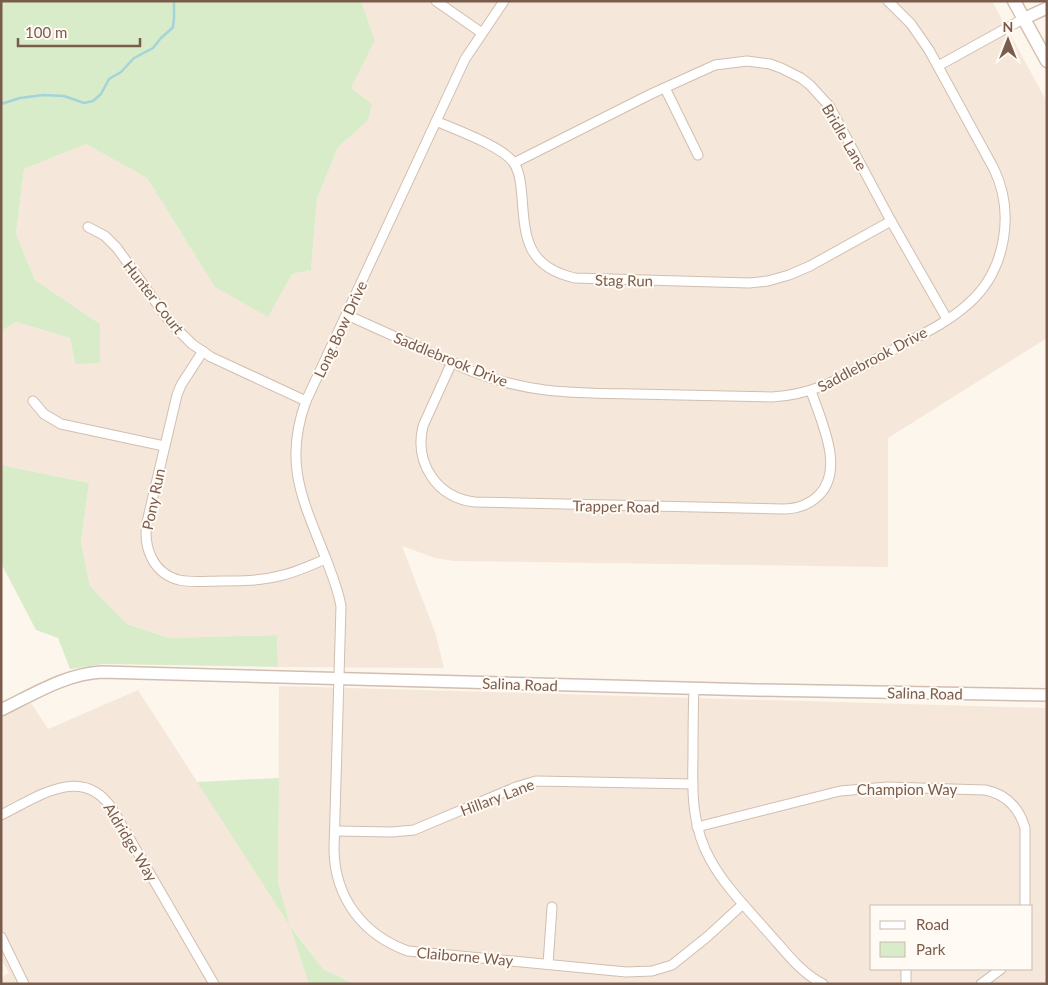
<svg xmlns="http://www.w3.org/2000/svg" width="1048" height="985" font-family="Lato,sans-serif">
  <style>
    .residential { fill: #f5e8da; fill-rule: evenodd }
    .green { fill: #d8ecc9 }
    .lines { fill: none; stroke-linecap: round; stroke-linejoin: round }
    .stream { stroke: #a5d3da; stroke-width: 2.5 }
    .minor-casing { stroke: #d1beb0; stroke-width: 11 }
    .tertiary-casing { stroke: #d1beb0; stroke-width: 14 }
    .secondary-casing { stroke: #d6c0b0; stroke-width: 15 }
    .minor { stroke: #fff; stroke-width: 9 }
    .tertiary { stroke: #fff; stroke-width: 11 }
    .secondary { stroke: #fff; stroke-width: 12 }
    .labels { text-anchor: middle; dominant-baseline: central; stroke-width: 4; stroke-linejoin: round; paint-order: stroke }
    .street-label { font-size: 15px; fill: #7a5c4d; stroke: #fffaf3 }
  </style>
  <rect width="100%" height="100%" fill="#fdf6ec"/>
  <g class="residential">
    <path d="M 361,1 L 992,1 L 1047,102 L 1047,338 L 888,438 L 888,567 L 454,561 L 435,558 L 402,546 L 435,632 L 444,668 L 278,667 L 277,635 L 169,638 L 127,624 L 90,586 L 81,543 L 89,483 L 1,465 L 1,331 L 16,322 L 70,338 L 75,364 L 100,324 L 35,280 L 16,234 L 24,169 L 86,144 L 147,178 L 215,287 L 268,316 L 292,274 L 311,270 L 317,199 L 338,147 L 368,119 L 372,104 L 351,88 L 375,40 Z"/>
    <path d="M 279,686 L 1047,708 L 1047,984 L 354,984 L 323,969 L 291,927 L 309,984 L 1,984 L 1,977 L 9,973 L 1,959 L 1,718 L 31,703 L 48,729 L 138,690 L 289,924 L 278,882 ZM 872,906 L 1032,906 L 1032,969 L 872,969 Z"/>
  </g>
  <g class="green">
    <path d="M 1,1 L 361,1 L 375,40 L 351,88 L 372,104 L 368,120 L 338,147 L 317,199 L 311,270 L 292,274 L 268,317 L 215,287 L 147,178 L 86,144 L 24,169 L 16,234 L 35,280 L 100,324 L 100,363 L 75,364 L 70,338 L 16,322 L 1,331 Z"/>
    <path d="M 1,465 L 89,483 L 81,543 L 90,586 L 127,624 L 169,638 L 277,635 L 278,667 L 103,664 L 70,669 L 58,638 L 36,630 L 1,563 Z"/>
    <path d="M 279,778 L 278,882 L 290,926 L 323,969 L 354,984 L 309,984 L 290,926 L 197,782 Z"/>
  </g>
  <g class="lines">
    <path class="stream" d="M 1,104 L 20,98 L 43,95 L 64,96 L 84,103 L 93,101 L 101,94 L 109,79 L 121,72 L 134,58 L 153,48 L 161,38 L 169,31 L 173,27 L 174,18 L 174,1"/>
    <defs>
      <g id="minor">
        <path d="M 436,1 L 482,33"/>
        <path d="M 504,1 L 465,59 L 306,401 C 283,464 303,500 326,559 C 332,575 338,589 341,606 L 334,850 C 335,898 363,935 408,951 L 626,972 L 652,971 L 672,965 L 707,937 L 743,904"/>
        <path d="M 938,66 L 1023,19"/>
        <path d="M 665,88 L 698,155"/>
        <path d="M 436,121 C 456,130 502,146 514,163 C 520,173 521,185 522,197 C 525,239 527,267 575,278 L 749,283 L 768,281 L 789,275 L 810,266 L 891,221"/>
        <path d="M 514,163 L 651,94 L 715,65 L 747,61 L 770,64 L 781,68 L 801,78 L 810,85 L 830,107 L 891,221 L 947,319"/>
        <path d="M 88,227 L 105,236 L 117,248 L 170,322 L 192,344 L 211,357 L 306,401"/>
        <path d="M 347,315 L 471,371 C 529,394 574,393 635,394 C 681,395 726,396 772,397 C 817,395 848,374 887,353 C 914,338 945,325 968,304 C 1006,271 1015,213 994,169 L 929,50 L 911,24 L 888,1"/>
        <path d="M 203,351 L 181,385 L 177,395 L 147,522 C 143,546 152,573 179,580 C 192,583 208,581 221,581 C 240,581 260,581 279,576 C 295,573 311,565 326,559"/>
        <path d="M 452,362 L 423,426 C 414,463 437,498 475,502 L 783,509 C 797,509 809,505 819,495 C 845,469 821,421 811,391"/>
        <path d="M 33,401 L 44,414 L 61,424 L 164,446"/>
        <path d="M 694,688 C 693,711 693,734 693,757 C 692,793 692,828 711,861 C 725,886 746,907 765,929 C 783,948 799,972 823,984"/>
        <path d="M 1,815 C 38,797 83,763 113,810 L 214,984"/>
        <path d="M 697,827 L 840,791 L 888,787 L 985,790 C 1006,794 1019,808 1025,828 L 1025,906"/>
        <path d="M 336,831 L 392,832 L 414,830 L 516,787 L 536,781 L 693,784"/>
        <path d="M 1,937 L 24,984"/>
        <path d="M 548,964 L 552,907"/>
        <path d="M 906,969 L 906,984"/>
        <path d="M 981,984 L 1001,969"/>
      </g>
      <g id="tertiary">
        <path d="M 1023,19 L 1047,8"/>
        <path d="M 1,710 C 34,694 65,674 102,672 L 756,690 L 1047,695"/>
      </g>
      <path id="secondary" d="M 1014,1 L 1047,61"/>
    </defs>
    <use href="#minor" class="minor-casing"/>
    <use href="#tertiary" class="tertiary-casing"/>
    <use href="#secondary" class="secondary-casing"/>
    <use href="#minor" class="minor"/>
    <use href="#tertiary" class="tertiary"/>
    <use href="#secondary" class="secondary"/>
  </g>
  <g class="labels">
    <g class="street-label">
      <text transform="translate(845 137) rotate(60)">Bridle Lane</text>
      <text transform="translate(624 280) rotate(1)">Stag Run</text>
      <text transform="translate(154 297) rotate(52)">Hunter Court</text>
      <text transform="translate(340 329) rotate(-65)">Long Bow Drive</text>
      <text transform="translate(451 359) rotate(22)">Saddlebrook Drive</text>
      <text transform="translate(872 359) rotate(-28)">Saddlebrook Drive</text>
      <text transform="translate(153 499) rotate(-78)">Pony Run</text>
      <text transform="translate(616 506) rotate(1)">Trapper Road</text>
      <text transform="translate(520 684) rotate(2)">Salina Road</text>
      <text transform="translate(925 693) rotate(1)">Salina Road</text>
      <text x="907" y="789">Champion Way</text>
      <text transform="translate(497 797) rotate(-21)">Hillary Lane</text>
      <text transform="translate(131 842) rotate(59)">Aldridge Way</text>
      <text transform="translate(465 956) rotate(5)">Claiborne Way</text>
    </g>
  </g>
  <rect width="1048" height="985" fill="none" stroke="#7a5c4d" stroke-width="5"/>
  <rect x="870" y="905" width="162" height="65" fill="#fffaf3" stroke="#cabbb1"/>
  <rect x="880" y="921" width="25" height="8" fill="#ffffff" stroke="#cabbb1"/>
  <text x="916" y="930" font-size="15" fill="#7a5c4d">Road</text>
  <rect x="880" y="942" width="25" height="15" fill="#d8ecc9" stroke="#cabbb1"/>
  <text x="916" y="955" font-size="15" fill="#7a5c4d">Park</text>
  <g transform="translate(1008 40)" stroke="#fffaf3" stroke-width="4" paint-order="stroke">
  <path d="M0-4L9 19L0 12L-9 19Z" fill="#7a5c4d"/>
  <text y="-8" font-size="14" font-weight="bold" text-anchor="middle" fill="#7a5c4d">N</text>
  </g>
  <path d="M18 38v8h122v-8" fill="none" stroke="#7a5c4d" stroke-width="2.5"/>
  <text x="25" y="38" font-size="15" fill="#7a5c4d" stroke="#fffaf3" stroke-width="4" paint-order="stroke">100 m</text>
</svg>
